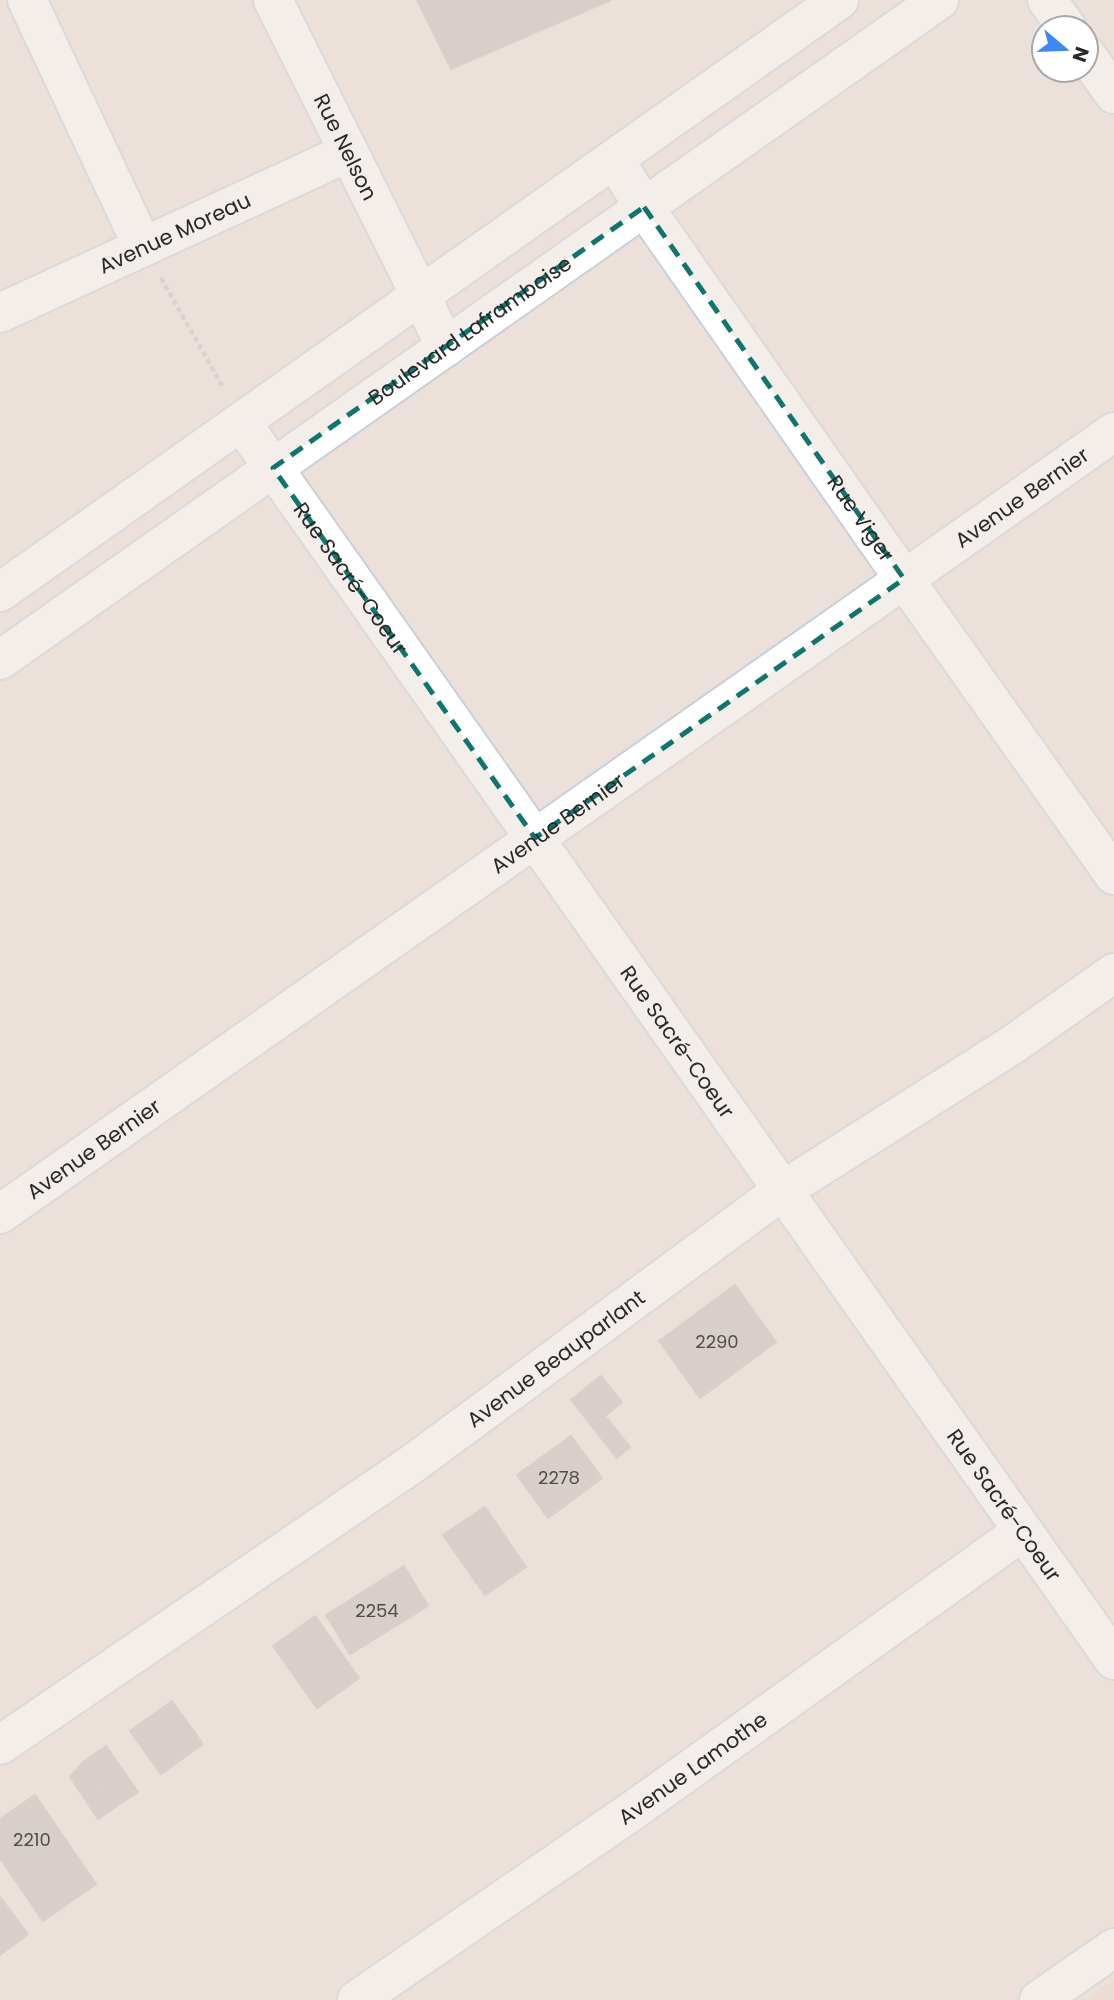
<svg xmlns="http://www.w3.org/2000/svg" width="1114" height="2000" font-family="Poppins,sans-serif">
  <style>
    .education { fill: #ecd9ca }
    .building { fill: #c3bab7; stroke: #c6bcb4; stroke-width: 2 }
    .lines { fill: none; stroke-linecap: round; stroke-linejoin: round }
    .minor-casing { stroke: #c9d0da; stroke-width: 42 }
    .path { stroke: #c3c3c3; stroke-width: 4.5; stroke-dasharray: 5 3.5; stroke-linecap: butt }
    .minor { stroke: #fff; stroke-width: 38 }
    .marked { fill: none; stroke: #0f766e; stroke-width: 5; stroke-dasharray: 14 9; stroke-linejoin: round }
    .labels { text-anchor: middle; dominant-baseline: central; stroke-width: 5; stroke-linejoin: round; paint-order: stroke }
    .number-label { font-size: 18px; fill: #504d4c }
    .street-label { font-size: 21px; fill: #292929; stroke: #fff }
  </style>
  <rect width="100%" height="100%" fill="#ebe0da"/>
  <path class="education" d="M 1114,1980 L 1114,2000 L 1085,2000 Z"/>
  <g class="building">
    <path d="M 417,0 L 611,0 L 451,69 Z"/>
    <path d="M 735,1285 L 776,1342 L 700,1398 L 659,1341 Z"/>
    <path d="M 601,1376 L 622,1402 L 605,1416 L 630,1447 L 617,1458 L 571,1400 Z"/>
    <path d="M 571,1436 L 602,1478 L 548,1518 L 517,1475 Z"/>
    <path d="M 485,1507 L 526,1567 L 485,1595 L 443,1535 Z"/>
    <path d="M 404,1566 L 428,1606 L 350,1654 L 326,1615 Z"/>
    <path d="M 315,1616 L 359,1678 L 317,1708 L 273,1646 Z"/>
    <path d="M 172,1701 L 203,1744 L 161,1774 L 130,1731 Z"/>
    <path d="M 106,1746 L 138,1792 L 114,1808 L 82,1763 Z"/>
    <path d="M 82,1763 L 114,1808 L 98,1819 L 70,1777 Z"/>
    <path d="M 35,1795 L 96,1884 L 43,1921 L 0,1858 L 0,1819 Z"/>
    <path d="M 0,1897 L 28,1934 L 0,1955 Z"/>
  </g>
  <g class="lines">
    <defs>
      <g id="minor">
        <path d="M 27,0 L 143,247"/>
        <path id="s1" d="M 273,0 L 446,347"/>
        <path d="M 1047,0 L 1067,28"/>
        <path d="M 1086,55 L 1114,94"/>
        <path id="s2" d="M 614,159 L 644,207 L 904,579 L 1114,875"/>
        <path id="s3" d="M 0,313 L 349,152"/>
        <path id="s4" d="M 241,422 L 1114,1660"/>
        <path d="M 0,592 L 839,0"/>
        <path id="s5" d="M 0,660 L 939,0"/>
        <path id="s6" d="M 0,1214 L 1114,432"/>
        <path id="s7" d="M 0,1745 L 415,1462 L 783,1190 L 1012,1045 L 1114,973"/>
        <path id="s8" d="M 357,2000 L 635,1809 L 1023,1531"/>
        <path d="M 1039,2000 L 1114,1948"/>
      </g>
    </defs>
    <use href="#minor" class="minor-casing"/>
    <path class="path" d="M 161,278 L 224,389"/>
    <use href="#minor" class="minor"/>
  </g>
  <path d="M0 0H1114V2000H0ZM 644,207 L 904,579 L 535,838 L 273,468 Z" fill="#ebe0da" fill-opacity=".55" fill-rule="evenodd"/>
  <path class="marked" d="M 644,207 L 904,579 L 535,838 L 273,468 Z"/>
  <g class="labels">
    <g class="number-label">
      <text x="717" y="1341">2290</text>
      <text x="559" y="1477">2278</text>
      <text x="377" y="1610">2254</text>
      <text x="32" y="1839">2210</text>
    </g>
    <g class="street-label">
      <text stroke="none"><textPath href="#s1" startOffset="164">Rue Nelson</textPath></text>
      <text stroke="none"><textPath href="#s3" startOffset="192">Avenue Moreau</textPath></text>
      <text stroke="none"><textPath href="#s5" startOffset="574">Boulevard Laframboise</textPath></text>
      <text stroke="none"><textPath href="#s6" startOffset="1248">Avenue Bernier</textPath></text>
      <text stroke="none"><textPath href="#s2" startOffset="436">Rue Viger</textPath></text>
      <text stroke="none"><textPath href="#s4" startOffset="191">Rue Sacré-Coeur</textPath></text>
      <text stroke="none"><textPath href="#s6" startOffset="681">Avenue Bernier</textPath></text>
      <text stroke="none"><textPath href="#s4" startOffset="758">Rue Sacré-Coeur</textPath></text>
      <text stroke="none"><textPath href="#s6" startOffset="114">Avenue Bernier</textPath></text>
      <text stroke="none"><textPath href="#s7" startOffset="677">Avenue Beauparlant</textPath></text>
      <text stroke="none"><textPath href="#s4" startOffset="1325">Rue Sacré-Coeur</textPath></text>
      <text stroke="none"><textPath href="#s8" startOffset="408">Avenue Lamothe</textPath></text>
    </g>
  </g>
  <g transform="translate(1065 49) rotate(109)"><circle r="33" fill="#ffffff" stroke="#a9a9a9" stroke-width="2"/>
  <path d="M0-5L12 26L0 18L-12 26Z" fill="#3c89f6"/>
  <text y="-10" font-size="19" font-weight="bold" text-anchor="middle" fill="#292929">N</text>
  </g>
</svg>
